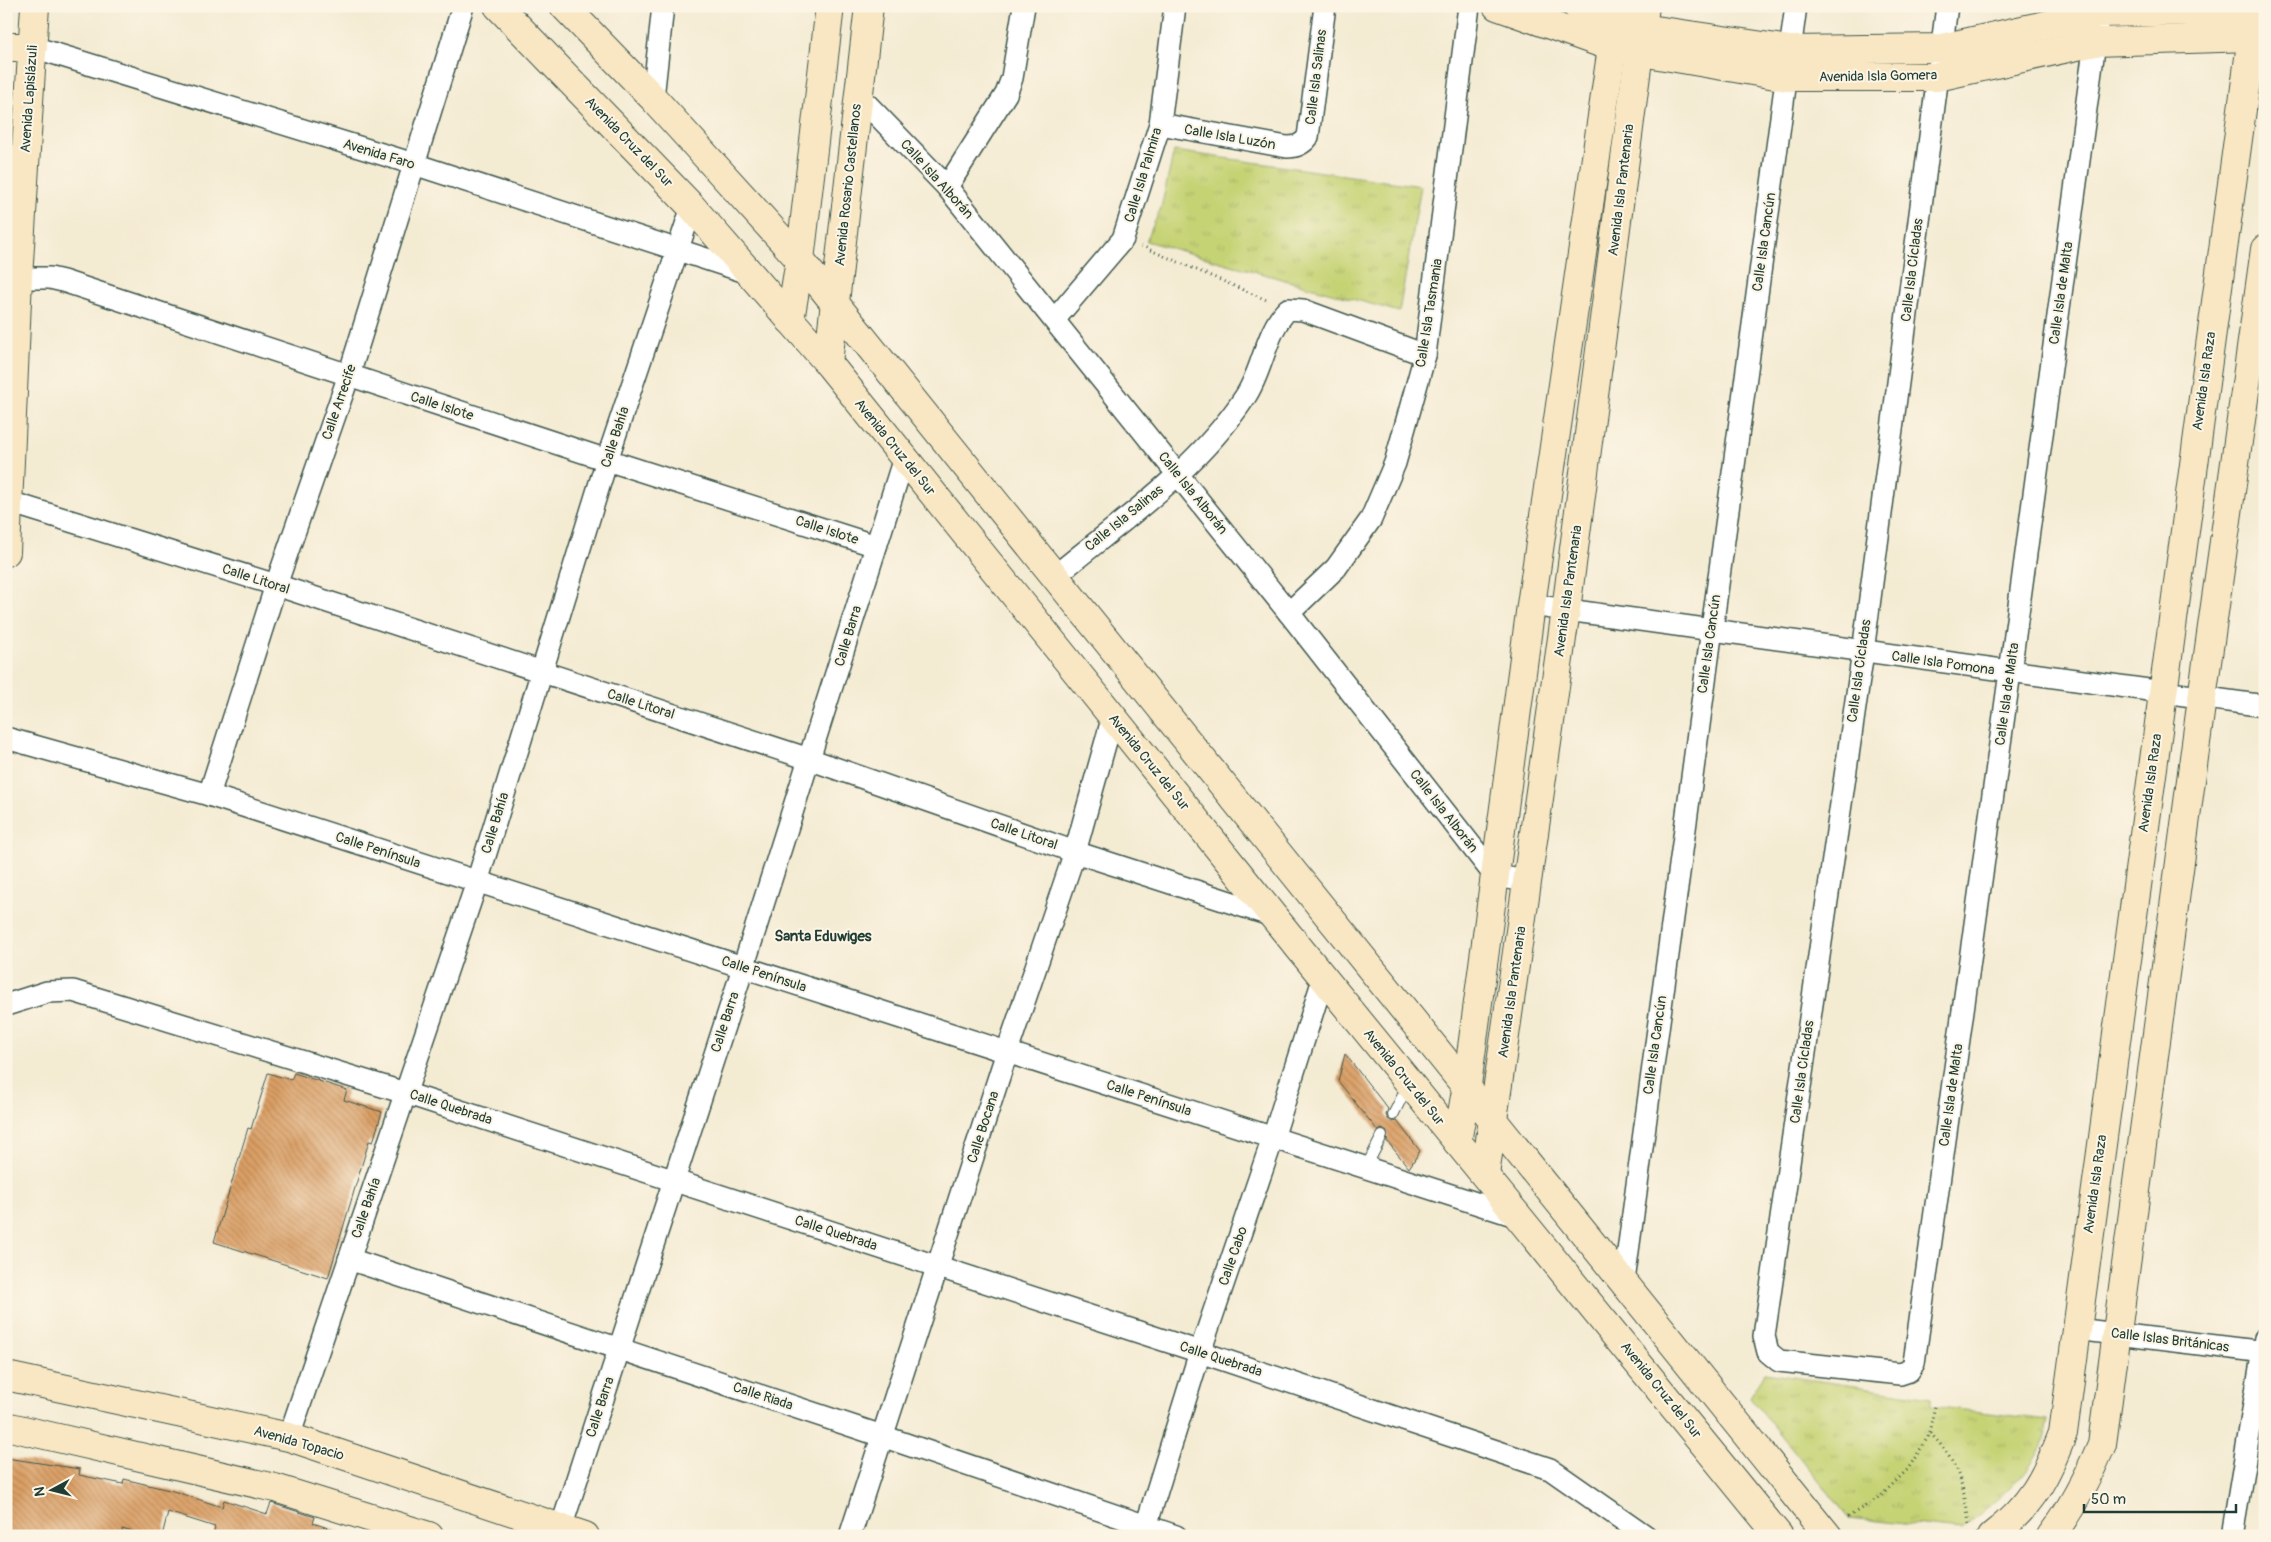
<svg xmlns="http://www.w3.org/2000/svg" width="2271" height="1542" font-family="Pangolin,sans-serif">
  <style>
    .park { fill: url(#park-tufts); stroke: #728854 }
    .building { fill: url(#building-back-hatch) }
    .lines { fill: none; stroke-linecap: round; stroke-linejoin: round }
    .lane-casing { stroke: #3f574c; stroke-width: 12 }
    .street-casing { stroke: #3f574c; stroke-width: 24 }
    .secondary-casing { stroke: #3f574c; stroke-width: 30 }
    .path { stroke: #3f574c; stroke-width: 3; stroke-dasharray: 1 4; stroke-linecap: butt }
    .lane { stroke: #fff; stroke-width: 10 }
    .street { stroke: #fff; stroke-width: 21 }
    .secondary { stroke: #f9e7c3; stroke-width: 28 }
    .labels { text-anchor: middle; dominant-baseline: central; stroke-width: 4; stroke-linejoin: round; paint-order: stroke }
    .street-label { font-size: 14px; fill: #1f3d34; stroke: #fcf5e5 }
    .neighbourhood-label { font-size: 15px; font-weight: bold; fill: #1f3d34; stroke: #fcf5e5 }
  </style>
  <defs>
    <pattern id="park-tufts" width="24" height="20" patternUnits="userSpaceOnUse" patternTransform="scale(1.25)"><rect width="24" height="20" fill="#c6d375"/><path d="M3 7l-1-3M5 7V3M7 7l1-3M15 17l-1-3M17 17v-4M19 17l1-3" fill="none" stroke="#aab666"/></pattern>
    <pattern id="building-back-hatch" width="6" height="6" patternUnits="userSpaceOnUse" patternTransform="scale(1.25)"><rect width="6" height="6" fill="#db9f65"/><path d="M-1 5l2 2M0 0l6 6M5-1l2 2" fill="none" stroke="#b18354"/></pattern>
  </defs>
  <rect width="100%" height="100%" fill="#fcf5e5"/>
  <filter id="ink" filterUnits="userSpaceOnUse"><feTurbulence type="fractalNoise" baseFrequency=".02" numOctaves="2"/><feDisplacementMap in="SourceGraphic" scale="10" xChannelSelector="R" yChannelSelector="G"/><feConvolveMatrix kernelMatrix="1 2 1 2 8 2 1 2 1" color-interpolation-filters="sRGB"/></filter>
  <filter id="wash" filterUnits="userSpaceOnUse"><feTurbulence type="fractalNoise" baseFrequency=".0096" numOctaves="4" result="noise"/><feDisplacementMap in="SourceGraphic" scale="20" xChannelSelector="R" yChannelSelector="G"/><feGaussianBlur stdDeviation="1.12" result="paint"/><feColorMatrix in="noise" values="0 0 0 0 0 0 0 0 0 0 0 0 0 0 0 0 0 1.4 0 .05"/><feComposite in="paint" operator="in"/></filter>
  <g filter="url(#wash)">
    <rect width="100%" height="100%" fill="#f4ebd3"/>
    <g class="park">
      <path d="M 1174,151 L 1421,186 L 1399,312 L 1146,241 L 1161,208 Z"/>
      <path d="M 1765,1373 L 1931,1397 L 1931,1406 L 2048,1420 C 2046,1427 2046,1434 2044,1440 C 2034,1473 1987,1509 1961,1530 L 1849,1518 L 1750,1397 Z"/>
    </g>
    <g id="blocks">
      <g class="building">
        <path d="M 1345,1054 L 1388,1109 L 1386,1115 L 1388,1119 L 1393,1122 L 1397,1121 L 1420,1151 L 1409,1168 L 1387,1141 L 1387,1132 L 1382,1129 L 1378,1131 L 1338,1081 Z"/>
        <path d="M 268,1073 L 291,1080 L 294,1073 L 347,1090 L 344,1100 L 382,1112 L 373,1142 L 369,1141 L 328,1278 L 214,1242 L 248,1128 L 251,1129 Z"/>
        <path d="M 6,1458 L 80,1469 L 79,1475 L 123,1484 L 124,1479 L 173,1491 L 222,1507 L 224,1500 L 267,1514 L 271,1503 L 315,1517 L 313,1523 L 343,1533 L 342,1536 L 213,1536 L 215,1527 L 168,1512 L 162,1536 L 149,1536 L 122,1529 L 122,1536 L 6,1536 Z"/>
      </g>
    </g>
  </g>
  <g filter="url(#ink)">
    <use href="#blocks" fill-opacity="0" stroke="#3f574c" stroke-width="1"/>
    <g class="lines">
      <defs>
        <g id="lane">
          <path d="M 1393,1115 L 1408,1085"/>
          <path d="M 1366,1167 L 1382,1136"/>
        </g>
        <g id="street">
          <path d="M 1947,6 L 1863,652 L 1764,1336 L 1768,1352 L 1779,1361 L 1900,1374 L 1909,1371 L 1914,1363 L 2010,672 L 2097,27"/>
          <path d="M 33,47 L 414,164 L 749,273"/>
          <path d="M 858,95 L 947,187 L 1289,613 L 1495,876 L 1528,881"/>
          <path d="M 653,98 L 663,6"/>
          <path d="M 1160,124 L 1287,147 C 1296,147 1302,145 1308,137 L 1325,6"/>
          <path d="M 947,187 L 1006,94 L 1012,78 L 1024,6"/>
          <path d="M 6,278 L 50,278 L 63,281 L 607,460 L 876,546"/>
          <path d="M 1055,319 L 1123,239 L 1160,124 L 1175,6"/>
          <path d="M 6,501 L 276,585 L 809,759 L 1075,852 L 1273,916"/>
          <path d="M 1055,576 C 1121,521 1197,470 1245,397 C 1263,371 1265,332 1288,309 L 1303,310 L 1425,355"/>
          <path d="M 1531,605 L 2265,706"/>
          <path d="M 1289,613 L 1336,568 L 1371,519 L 1395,463 L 1425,355 L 1469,6"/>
          <path d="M 6,738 L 209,795 L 1519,1217"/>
          <path d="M 209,795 L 276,585 L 349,375 L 463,6"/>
          <path d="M 6,1005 L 47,992 L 73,991 L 405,1093 L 1200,1352 L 1550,1469 L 1646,1536"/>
          <path d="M 349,1259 L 882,1436 L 1176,1536"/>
          <path d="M 1624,1281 L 1796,6"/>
          <path d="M 2076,1329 L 2265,1352"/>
          <path d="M 289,1437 L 477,882 L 607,460 L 692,207"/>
          <path d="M 561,1528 L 743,968 L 904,458"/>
          <path d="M 850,1536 L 1007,1052 L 1075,852 L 1113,716"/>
          <path d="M 1143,1536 L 1200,1352 L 1273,1138 L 1324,976"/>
          <path d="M 2232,1536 L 2265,1338"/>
        </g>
        <g id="secondary">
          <path d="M 498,6 L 692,207 L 828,363 L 1273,916 L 1779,1536"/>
          <path d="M 564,6 L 653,98 L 800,260 L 1828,1536"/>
          <path d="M 1497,6 L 1612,47 L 1787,77 L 1937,77 L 2095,42 L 2251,37 L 2265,38"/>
          <path d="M 1577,6 L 1616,22 L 1642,28 L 1790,50 L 1942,48 L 2099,13 L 2265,10"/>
          <path d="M 6,47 L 33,47"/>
          <path d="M 790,320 L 800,260 L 830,6"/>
          <path d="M 828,363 L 869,6"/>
          <path d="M 6,552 L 18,278 L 35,6"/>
          <path d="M 1457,1142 L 1467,1085 L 1531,605 L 1618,6"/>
          <path d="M 1485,1175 L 1566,610 L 1645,6"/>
          <path d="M 6,1376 L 289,1437 L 585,1536"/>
          <path d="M 6,1426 L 275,1488 L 429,1536"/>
          <path d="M 1992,1536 C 2031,1506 2046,1478 2063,1433 L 2256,6"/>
          <path d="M 2051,1536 C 2073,1507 2088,1477 2102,1444 L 2202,698 L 2265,249"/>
        </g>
      </defs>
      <use href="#lane" class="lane-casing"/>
      <use href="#street" class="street-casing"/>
      <use href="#secondary" class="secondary-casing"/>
      <g class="path">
        <path d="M 1141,246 L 1269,301"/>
        <path d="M 1930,1433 C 1958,1461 1964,1486 1969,1524"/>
        <path d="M 1848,1517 L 1882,1495 L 1908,1469 L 1928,1437 L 1935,1406"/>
      </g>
      <use href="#lane" class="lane"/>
      <use href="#street" class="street"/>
      <use href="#secondary" class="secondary"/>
    </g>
  </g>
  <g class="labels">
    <g class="street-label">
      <text transform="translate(1878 76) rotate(-1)">Avenida Isla Gomera</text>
      <text transform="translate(1316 77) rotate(-83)">Calle Isla Salinas</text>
      <text transform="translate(29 99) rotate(-86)">Avenida Lapislázuli</text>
      <text transform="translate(1230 137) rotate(10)">Calle Isla Luzón</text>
      <text transform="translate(629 142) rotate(46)">Avenida Cruz del Sur</text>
      <text transform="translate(379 154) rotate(17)">Avenida Faro</text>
      <text transform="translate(1143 175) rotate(-73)">Calle Isla Palmira</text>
      <text transform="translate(937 179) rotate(48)">Calle Isla Alborán</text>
      <text transform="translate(848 185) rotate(-84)">Avenida Rosario Castellanos</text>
      <text transform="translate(1621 190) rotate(-83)">Avenida Isla Pantenaria</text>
      <text transform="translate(1764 242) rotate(-82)">Calle Isla Cancún</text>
      <text transform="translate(1912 270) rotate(-83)">Calle Isla Cícladas</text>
      <text transform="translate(2061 293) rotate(-82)">Calle Isla de Malta</text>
      <text transform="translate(1429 313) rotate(-81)">Calle Isla Tasmania</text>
      <text transform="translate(2204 381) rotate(-82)">Avenida Isla Raza</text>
      <text transform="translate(339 402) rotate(-71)">Calle Arrecife</text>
      <text transform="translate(442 406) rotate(18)">Calle Islote</text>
      <text transform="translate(615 437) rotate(-72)">Calle Bahía</text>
      <text transform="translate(895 447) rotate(51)">Avenida Cruz del Sur</text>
      <text transform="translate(1193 493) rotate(51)">Calle Isla Alborán</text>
      <text transform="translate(1124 518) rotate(-39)">Calle Isla Salinas</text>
      <text transform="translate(827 530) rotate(18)">Calle Islote</text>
      <text transform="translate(256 579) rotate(18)">Calle Litoral</text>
      <text transform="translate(1568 591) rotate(-82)">Avenida Isla Pantenaria</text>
      <text transform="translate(848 636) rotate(-73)">Calle Barra</text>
      <text transform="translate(1709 644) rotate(-82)">Calle Isla Cancún</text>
      <text transform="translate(1943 663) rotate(8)">Calle Isla Pomona</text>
      <text transform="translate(1859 671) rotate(-82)">Calle Isla Cícladas</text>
      <text transform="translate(2007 694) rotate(-82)">Calle Isla de Malta</text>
      <text transform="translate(641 704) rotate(18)">Calle Litoral</text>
      <text transform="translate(1149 762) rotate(51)">Avenida Cruz del Sur</text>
      <text transform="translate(2150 783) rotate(-82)">Avenida Isla Raza</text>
      <text transform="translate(1444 811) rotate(52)">Calle Isla Alborán</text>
      <text transform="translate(495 823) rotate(-73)">Calle Bahía</text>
      <text transform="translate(1024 834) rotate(19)">Calle Litoral</text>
      <text transform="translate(378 850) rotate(18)">Calle Península</text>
      <text transform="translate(764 974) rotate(18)">Calle Península</text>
      <text transform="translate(1512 992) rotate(-82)">Avenida Isla Pantenaria</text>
      <text transform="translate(725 1022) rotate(-72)">Calle Barra</text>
      <text transform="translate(1655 1045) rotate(-82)">Calle Isla Cancún</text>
      <text transform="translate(1802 1072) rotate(-82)">Calle Isla Cícladas</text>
      <text transform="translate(1404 1077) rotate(51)">Avenida Cruz del Sur</text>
      <text transform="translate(1951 1095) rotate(-82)">Calle Isla de Malta</text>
      <text transform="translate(1149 1098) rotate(18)">Calle Península</text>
      <text transform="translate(451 1107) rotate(18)">Calle Quebrada</text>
      <text transform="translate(983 1127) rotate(-72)">Calle Bocana</text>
      <text transform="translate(2095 1184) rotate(-82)">Avenida Isla Raza</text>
      <text transform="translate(366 1208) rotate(-71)">Calle Bahía</text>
      <text transform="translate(836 1233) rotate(18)">Calle Quebrada</text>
      <text transform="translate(1233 1256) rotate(-71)">Calle Cabo</text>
      <text transform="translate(2170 1340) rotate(7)">Calle Islas Británicas</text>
      <text transform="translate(1221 1359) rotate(18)">Calle Quebrada</text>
      <text transform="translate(1661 1390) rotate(51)">Avenida Cruz del Sur</text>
      <text transform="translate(763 1396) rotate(18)">Calle Riada</text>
      <text transform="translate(600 1407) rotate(-72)">Calle Barra</text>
      <text transform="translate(299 1443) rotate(16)">Avenida Topacio</text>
    </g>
    <g class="neighbourhood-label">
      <text x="823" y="936">Santa Eduwiges</text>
    </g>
  </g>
  <rect width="2271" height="1542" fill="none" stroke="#fcf5e5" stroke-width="25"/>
  <g transform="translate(52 1490) rotate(263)" stroke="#fcf5e5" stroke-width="4" paint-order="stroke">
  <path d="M0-4L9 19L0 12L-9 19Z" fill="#1f3d34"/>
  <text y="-8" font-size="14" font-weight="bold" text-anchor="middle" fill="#1f3d34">N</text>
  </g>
  <path d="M2084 1504v8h152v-8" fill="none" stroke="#1f3d34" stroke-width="2.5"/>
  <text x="2091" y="1504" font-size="15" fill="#1f3d34" stroke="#fcf5e5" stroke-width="4" paint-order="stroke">50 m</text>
</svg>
